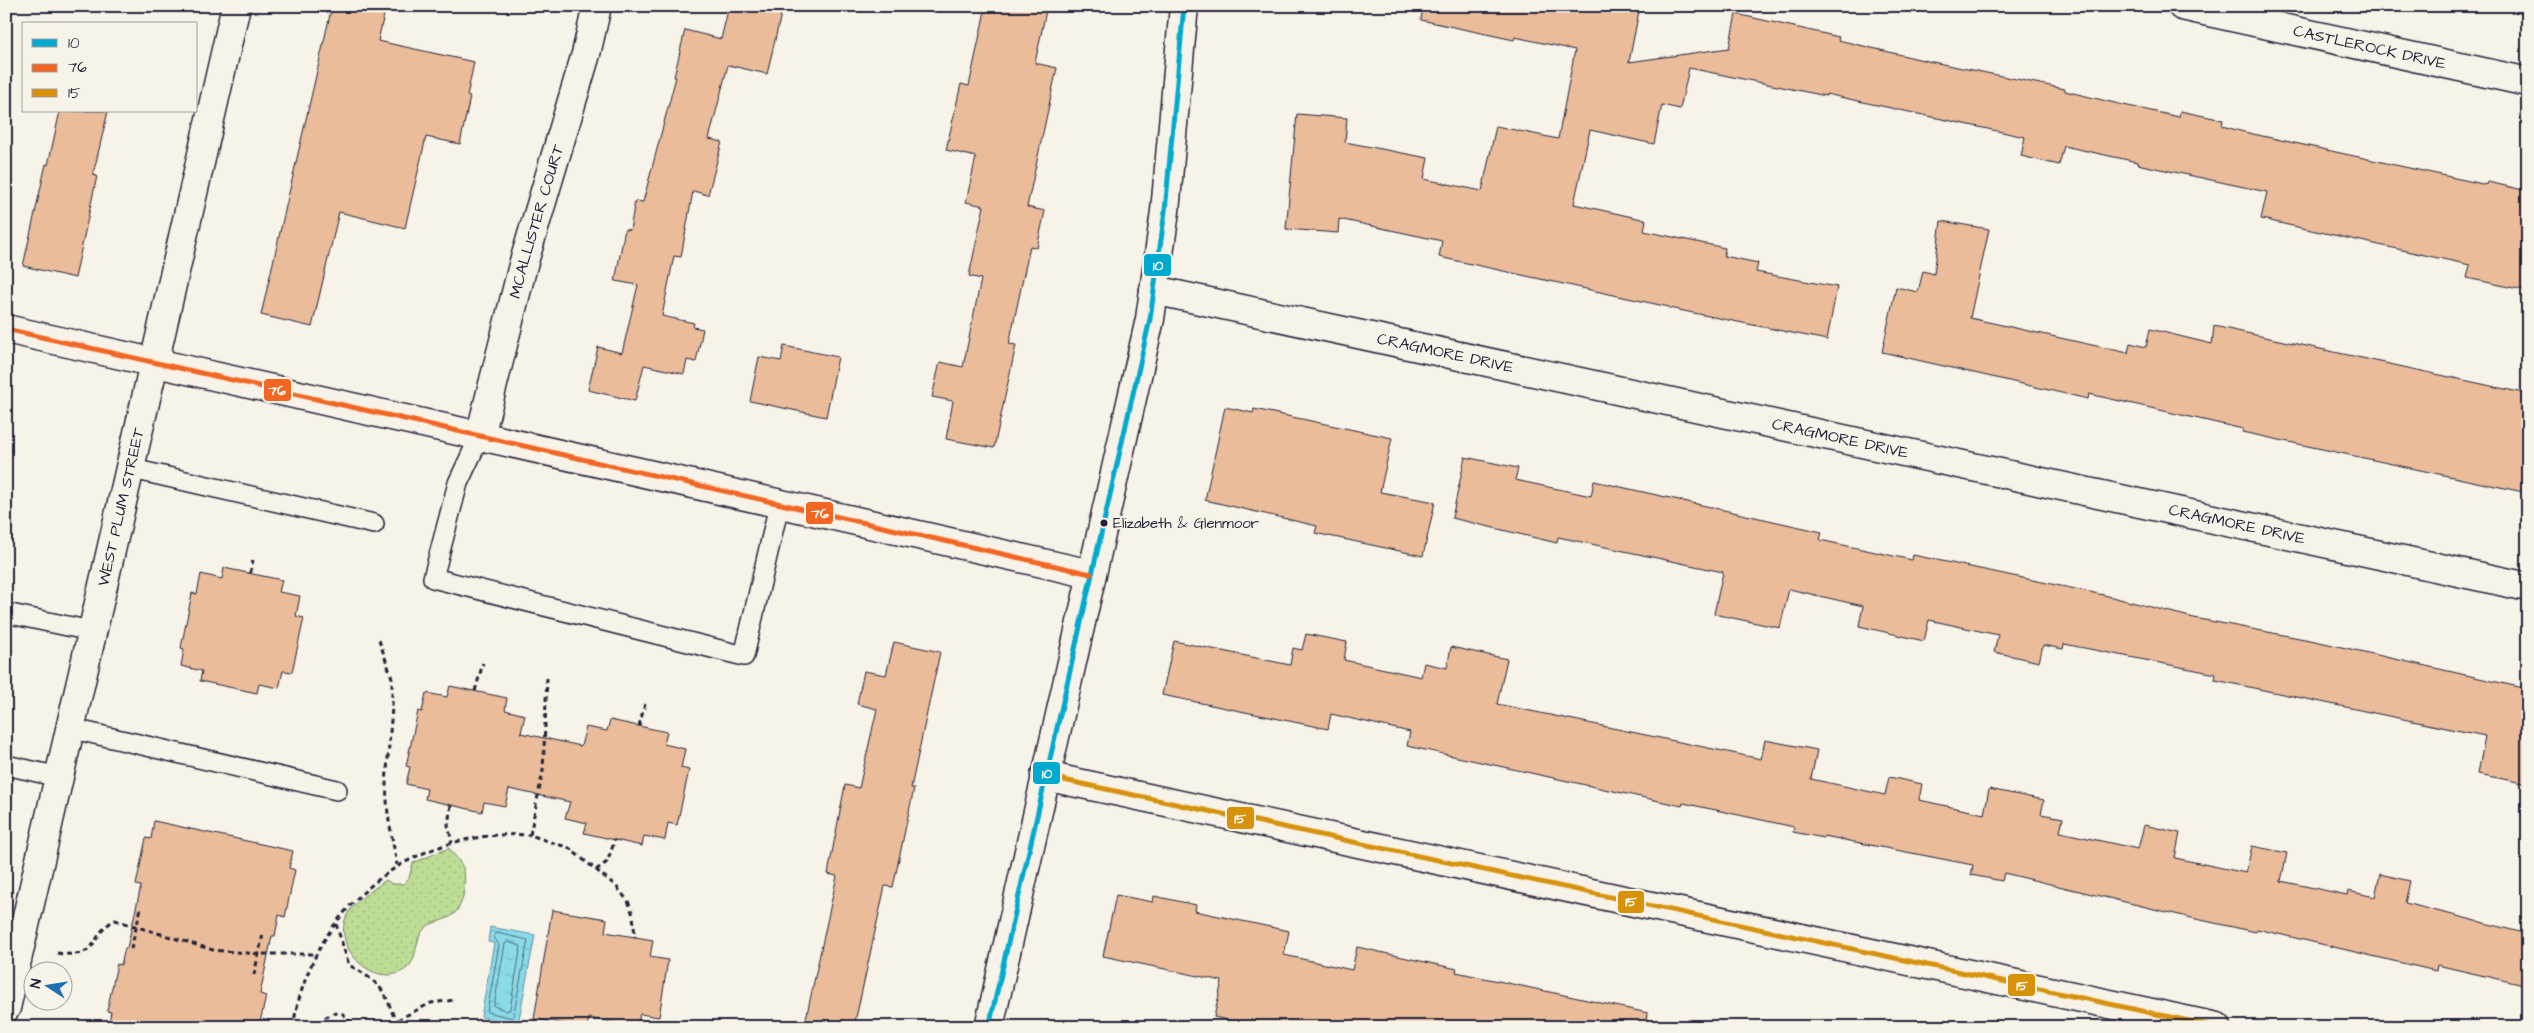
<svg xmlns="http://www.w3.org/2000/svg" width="2534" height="1033" font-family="'Architects Daughter',sans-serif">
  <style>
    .park { fill: url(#park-dots); stroke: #708068 }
    .water { fill: url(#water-ripples); stroke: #6090a2 }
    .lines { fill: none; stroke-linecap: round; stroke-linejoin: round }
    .shore { stroke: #4c6c80; stroke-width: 1 }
    .building { fill: #eabc9a; stroke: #22223b }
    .lane-casing { stroke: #22223b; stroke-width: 22 }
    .street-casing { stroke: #22223b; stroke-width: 31 }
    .secondary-casing { stroke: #22223b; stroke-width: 31 }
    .path { stroke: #22223b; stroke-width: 3; stroke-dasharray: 5 4; stroke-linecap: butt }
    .lane { stroke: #f7f3e8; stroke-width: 19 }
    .street { stroke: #f7f3e8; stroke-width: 28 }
    .secondary { stroke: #f7f3e8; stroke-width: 28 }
    .bus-1-casing { stroke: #f7f3e8; stroke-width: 9 }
    .bus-2-casing { stroke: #f7f3e8; stroke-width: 9 }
    .bus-3-casing { stroke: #f7f3e8; stroke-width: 9 }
    .bus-1 { stroke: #00a9ce; stroke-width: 5 }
    .bus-2 { stroke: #f26522; stroke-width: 5 }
    .bus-3 { stroke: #d79209; stroke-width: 5 }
    .bus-dot { fill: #22223b; stroke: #f7f3e8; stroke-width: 2 }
    .labels { text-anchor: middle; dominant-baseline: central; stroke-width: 4; stroke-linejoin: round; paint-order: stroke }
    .bus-label { font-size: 15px; fill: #22223b; stroke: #f7f3e8; text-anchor: start }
    .street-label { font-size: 16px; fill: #22223b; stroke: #f7f3e8 }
    .line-badge { stroke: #f7f3e8; stroke-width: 2 }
    .badge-label { font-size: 14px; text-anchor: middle; font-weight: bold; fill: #fff }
  </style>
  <defs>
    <pattern id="park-dots" width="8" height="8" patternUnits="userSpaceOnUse" patternTransform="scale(1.25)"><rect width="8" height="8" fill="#bddd95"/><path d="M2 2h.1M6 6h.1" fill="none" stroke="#a2bd81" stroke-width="1.8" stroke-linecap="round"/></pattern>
    <pattern id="water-ripples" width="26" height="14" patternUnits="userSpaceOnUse" patternTransform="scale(1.25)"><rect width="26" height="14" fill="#8adae7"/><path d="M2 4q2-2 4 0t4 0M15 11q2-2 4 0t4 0" fill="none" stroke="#77bbc7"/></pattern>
  </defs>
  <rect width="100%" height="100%" fill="#f7f3e8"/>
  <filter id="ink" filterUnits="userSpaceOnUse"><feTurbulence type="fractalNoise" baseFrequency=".02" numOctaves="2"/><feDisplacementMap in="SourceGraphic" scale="10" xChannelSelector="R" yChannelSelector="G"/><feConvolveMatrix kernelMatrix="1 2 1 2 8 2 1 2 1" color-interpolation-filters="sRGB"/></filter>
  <g filter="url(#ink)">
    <path class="park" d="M 449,848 C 454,855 462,863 464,871 C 466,884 464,905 454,914 C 446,921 434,921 426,927 C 413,938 419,959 407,968 C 378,991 335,952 345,920 C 350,903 373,890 386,880 L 392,884 L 403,884 L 409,878 L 413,863 Z"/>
    <path class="water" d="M 490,927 L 535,935 L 518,1024 L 481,1017 L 494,943 L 488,942 Z"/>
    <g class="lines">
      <g class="shore">
        <path d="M 497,933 L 528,940 L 513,1018 L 487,1012 L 499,945 L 494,937 Z"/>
        <path d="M 508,942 L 521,946 L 510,1009 L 507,1011 L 494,1006 L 505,944 Z"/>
      </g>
    </g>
    <g class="building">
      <path d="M 332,6 L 386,6 L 378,41 L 474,62 L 467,96 L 470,97 L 460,144 L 426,137 L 405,228 L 339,212 L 312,327 L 261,315 Z"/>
      <path d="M 729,6 L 765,6 L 782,10 L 767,74 L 728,65 L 709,139 L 722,142 L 708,195 L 693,191 L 681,257 L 674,256 L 662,316 L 694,323 L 693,327 L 703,329 L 696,362 L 687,360 L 684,374 L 644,365 L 635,401 L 588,390 L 598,347 L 622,353 L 638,285 L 615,281 L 625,229 L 630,230 L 635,201 L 643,202 L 676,77 L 674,77 L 685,30 L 721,39 Z"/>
      <path d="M 986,6 L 1047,6 L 1035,63 L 1057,68 L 1027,207 L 1045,211 L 1037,248 L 1030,246 L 1009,344 L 1016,345 L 994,448 L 946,439 L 953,401 L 932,397 L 940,362 L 963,367 L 981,279 L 969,276 L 984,206 L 966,202 L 976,157 L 946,150 L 961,84 L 969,86 Z"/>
      <path d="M 1423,6 L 1640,6 L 1629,62 L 1729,48 L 1736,14 L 1839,37 L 1838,40 L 1923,60 L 2065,89 L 2065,91 L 2119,104 L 2179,117 L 2180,111 L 2223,120 L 2222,126 L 2244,132 L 2487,185 L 2488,182 L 2528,191 L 2528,291 L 2467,278 L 2470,265 L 2261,219 L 2267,192 L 2137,164 L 2137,162 L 2064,146 L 2059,165 L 2021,156 L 2025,137 L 1826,94 L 1826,96 L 1689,68 L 1680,109 L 1662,105 L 1654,144 L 1590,130 L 1574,204 L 1646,220 L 1644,231 L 1725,248 L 1724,256 L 1758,263 L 1756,272 L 1837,287 L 1827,340 L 1669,308 L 1669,307 L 1439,257 L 1442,241 L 1339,219 L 1338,233 L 1286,229 L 1297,114 L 1347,118 L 1345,142 L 1428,158 L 1424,179 L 1482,191 L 1496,126 L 1558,139 L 1575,50 L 1515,37 L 1514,40 L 1421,20 Z"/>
      <path d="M 60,111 L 108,111 L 93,175 L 97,176 L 75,278 L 23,266 L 46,164 L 48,165 Z"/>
      <path d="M 1941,221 L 1989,229 L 1970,318 L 2128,353 L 2130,343 L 2146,347 L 2150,329 L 2212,344 L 2214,326 L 2528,394 L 2528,493 L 2242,432 L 2243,429 L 2089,394 L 2088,399 L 1882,352 L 1896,287 L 1918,292 L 1923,271 L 1934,274 Z"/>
      <path d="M 784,346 L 838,357 L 826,417 L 750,401 L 759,357 L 781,361 Z"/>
      <path d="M 1225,407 L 1253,413 L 1254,409 L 1392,438 L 1380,492 L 1435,502 L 1423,556 L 1315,533 L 1317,526 L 1205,500 Z"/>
      <path d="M 1465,457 L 1518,468 L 1515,480 L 1591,496 L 1594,481 L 1822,532 L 1820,540 L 1912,560 L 1913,555 L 2104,595 L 2194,618 L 2315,641 L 2528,689 L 2528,784 L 2478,774 L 2485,736 L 2215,680 L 2216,674 L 2064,644 L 2063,649 L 2043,645 L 2039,662 L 1994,652 L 1998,635 L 1929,620 L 1924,641 L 1859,626 L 1863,606 L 1789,589 L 1780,628 L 1714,614 L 1723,572 L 1558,537 L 1557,543 L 1452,518 Z"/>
      <path d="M 224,568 L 282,580 L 279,592 L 300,596 L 296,616 L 304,618 L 292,672 L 283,671 L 279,688 L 259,684 L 257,693 L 200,681 L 202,671 L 181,666 L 184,649 L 181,648 L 192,593 L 197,594 L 201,574 L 222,579 Z"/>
      <path d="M 1306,634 L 1347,642 L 1344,660 L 1421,677 L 1424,663 L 1447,668 L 1451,647 L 1507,659 L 1497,704 L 1761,759 L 1765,740 L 1817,750 L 1811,779 L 1885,795 L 1889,777 L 1922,784 L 1919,800 L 1984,814 L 1989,789 L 2044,800 L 2041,814 L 2063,818 L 2060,832 L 2138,849 L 2144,825 L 2180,833 L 2175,858 L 2246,873 L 2252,846 L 2287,853 L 2281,881 L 2347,895 L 2348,891 L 2375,897 L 2380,874 L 2410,881 L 2405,903 L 2528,934 L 2528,986 L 2437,965 L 2436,971 L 2257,929 L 2256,932 L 2196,919 L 2004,873 L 2002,881 L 1971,875 L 1973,865 L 1824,836 L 1824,838 L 1793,832 L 1794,827 L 1748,817 L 1683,803 L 1682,806 L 1407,746 L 1410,732 L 1331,714 L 1328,729 L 1162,695 L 1174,641 L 1290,665 L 1293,648 L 1302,650 Z"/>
      <path d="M 894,642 L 940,652 L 911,788 L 914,788 L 893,887 L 885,886 L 854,1027 L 825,1027 L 805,1023 L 837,876 L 828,874 L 845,785 L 859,788 L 877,709 L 857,704 L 864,671 L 886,675 Z"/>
      <path d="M 450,686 L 507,698 L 505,710 L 525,715 L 521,733 L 581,746 L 586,727 L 607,731 L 610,720 L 667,732 L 664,744 L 685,749 L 681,768 L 689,770 L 677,825 L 668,823 L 665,840 L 644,836 L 642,846 L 584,833 L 587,823 L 565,818 L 570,802 L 509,789 L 505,806 L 484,802 L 482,812 L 425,799 L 427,789 L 406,784 L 410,767 L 406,766 L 418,711 L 422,712 L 426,693 L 447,697 Z"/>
      <path d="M 154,821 L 293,851 L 289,868 L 295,870 L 285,917 L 279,915 L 275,936 L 272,936 L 260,994 L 266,996 L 259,1027 L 108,1027 L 111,1012 L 107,1011 L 117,964 L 121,965 L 125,948 L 127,948 L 141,886 L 136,885 L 146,838 L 151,839 Z"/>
      <path d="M 1116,895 L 1153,902 L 1154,896 L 1196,905 L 1195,911 L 1289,931 L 1284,955 L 1352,970 L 1357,947 L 1457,969 L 1456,972 L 1648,1013 L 1646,1027 L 1260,1027 L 1214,1017 L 1222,981 L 1103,956 Z"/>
      <path d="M 552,910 L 607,919 L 605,932 L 653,940 L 650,957 L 668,960 L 659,1017 L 640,1014 L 637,1027 L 589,1018 L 587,1027 L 534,1019 Z"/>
    </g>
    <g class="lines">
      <defs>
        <g id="lane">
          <path d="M 480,436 L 458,483 L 433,578 L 744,656 L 779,505"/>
          <path d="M 128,468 L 374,524"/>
          <path d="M 6,613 L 91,631"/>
          <path d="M 69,728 L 337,790"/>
          <path d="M 6,765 L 59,777"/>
        </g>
        <g id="street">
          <path id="s1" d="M 2182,6 L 2528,82"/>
          <path id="s2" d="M 1154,290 L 2528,587"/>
          <path d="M 6,329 L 1091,574"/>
          <path id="s3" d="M 480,436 L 523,265 L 586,54 L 597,6"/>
          <path d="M 1045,776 L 2217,1027"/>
          <path id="s4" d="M 6,1008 L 236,6"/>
        </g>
        <path id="secondary" d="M 989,1027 L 1150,319 L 1165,211 L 1184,6"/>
      </defs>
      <use href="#lane" class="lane-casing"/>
      <use href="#street" class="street-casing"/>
      <use href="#secondary" class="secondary-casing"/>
      <g class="path">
        <path d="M 250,573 L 253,560"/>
        <path d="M 379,640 L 392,678 L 392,707 L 386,784 L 388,815 L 397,865"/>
        <path d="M 547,678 L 543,771 L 530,835 L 569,848 L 616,886 L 628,901 L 633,915 L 635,937"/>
        <path d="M 475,691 L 483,663"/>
        <path d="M 639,726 L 646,700"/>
        <path d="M 451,805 L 448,825 L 452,843"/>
        <path d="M 596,870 L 607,862 L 615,840"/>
        <path d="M 336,924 L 349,965 C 363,973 377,981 385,995 C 391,1006 392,1017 400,1027"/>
        <path d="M 131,949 L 141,908"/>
        <path d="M 57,953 C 103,960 88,934 115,920 L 213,950 L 258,954 L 315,954"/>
        <path d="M 254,975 L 263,934"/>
        <path d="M 293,1027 C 312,908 409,828 530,835"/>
        <path d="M 323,1027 L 326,1017 L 333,1013 L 343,1014 L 349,1021"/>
        <path d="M 393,1027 L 395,1021 L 431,1003 L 455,1000"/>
        <path d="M 580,1027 L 580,1026"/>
        <path d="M 620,1027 L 621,1024"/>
      </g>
      <use href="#lane" class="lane"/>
      <use href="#street" class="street"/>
      <use href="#secondary" class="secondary"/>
      <defs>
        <path id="bus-1" d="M 989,1027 L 1150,319 L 1165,211 L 1184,6"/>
        <path id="bus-2" d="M 6,329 L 1091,574"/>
        <path id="bus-3" d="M 1045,776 L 2217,1027"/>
      </defs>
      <use href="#bus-1" class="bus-1-casing"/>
      <use href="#bus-2" class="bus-2-casing"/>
      <use href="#bus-3" class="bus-3-casing"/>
      <use href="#bus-1" class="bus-1"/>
      <use href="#bus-2" class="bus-2"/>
      <use href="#bus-3" class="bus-3"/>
    </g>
  </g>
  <circle class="bus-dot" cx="1104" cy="523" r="4.5"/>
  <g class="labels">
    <g class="bus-label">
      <text x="1113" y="523">Elizabeth &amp; Glenmoor</text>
    </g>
    <g class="street-label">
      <text stroke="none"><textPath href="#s1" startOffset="192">CASTLEROCK DRIVE</textPath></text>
      <text stroke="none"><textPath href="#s3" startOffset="222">MCALLISTER COURT</textPath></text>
      <text stroke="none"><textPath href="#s2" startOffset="298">CRAGMORE DRIVE</textPath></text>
      <text stroke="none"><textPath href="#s2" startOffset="702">CRAGMORE DRIVE</textPath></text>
      <text stroke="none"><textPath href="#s4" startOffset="514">WEST PLUM STREET</textPath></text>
      <text stroke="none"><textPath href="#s2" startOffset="1108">CRAGMORE DRIVE</textPath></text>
    </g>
  </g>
  <g class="line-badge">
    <rect x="1143" y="253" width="29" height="24" rx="5" fill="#00a9ce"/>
    <rect x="263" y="378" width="29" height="24" rx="5" fill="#f26522"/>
    <rect x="805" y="501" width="29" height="24" rx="5" fill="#f26522"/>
    <rect x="1032" y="761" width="29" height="24" rx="5" fill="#00a9ce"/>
    <rect x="1226" y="806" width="29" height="24" rx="5" fill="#d79209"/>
    <rect x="1617" y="890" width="28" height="24" rx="5" fill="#d79209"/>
    <rect x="2007" y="973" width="29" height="24" rx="5" fill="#d79209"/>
  </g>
  <g class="badge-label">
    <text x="1158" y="270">10</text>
    <text x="277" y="395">76</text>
    <text x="820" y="518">76</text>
    <text x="1047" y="778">10</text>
    <text x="1240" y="823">15</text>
    <text x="1631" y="906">15</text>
    <text x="2022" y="990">15</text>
  </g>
  <rect width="2534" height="1033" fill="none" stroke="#f7f3e8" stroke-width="25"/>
  <rect x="12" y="12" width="2509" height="1008" fill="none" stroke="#22223b" stroke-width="2" filter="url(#ink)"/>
  <rect x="22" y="22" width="175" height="90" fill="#f7f3e8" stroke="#a29fa3"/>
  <rect x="32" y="39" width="25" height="8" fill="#00a9ce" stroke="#a29fa3"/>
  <text x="68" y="48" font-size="15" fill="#22223b">10</text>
  <rect x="32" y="64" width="25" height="8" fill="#f26522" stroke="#a29fa3"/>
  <text x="68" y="72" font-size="15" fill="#22223b">76</text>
  <rect x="32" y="89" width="25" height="8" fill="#d79209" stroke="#a29fa3"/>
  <text x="68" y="98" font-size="15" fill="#22223b">15</text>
  <g transform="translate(48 986) rotate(282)"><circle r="24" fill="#f7f3e8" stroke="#a29fa3"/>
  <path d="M0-4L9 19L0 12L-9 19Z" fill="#1f6fb2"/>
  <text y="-8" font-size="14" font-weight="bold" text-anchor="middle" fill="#22223b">N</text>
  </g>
</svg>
